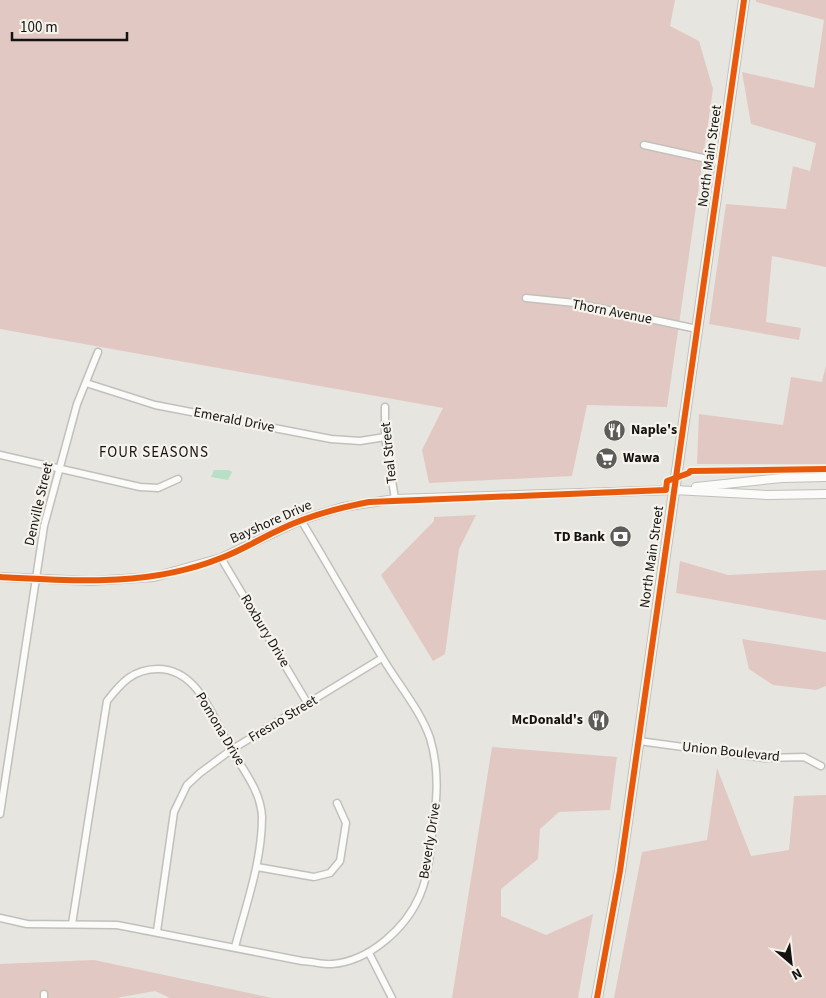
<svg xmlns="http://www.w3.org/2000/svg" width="826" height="998" font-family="'Source Sans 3',sans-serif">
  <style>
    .green { fill: #e2c8c3 }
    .water { fill: #b7e0c6 }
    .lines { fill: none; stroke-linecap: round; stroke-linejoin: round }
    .minor-casing { stroke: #c1c0bc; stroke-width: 9 }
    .tertiary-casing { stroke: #c1c0bc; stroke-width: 10 }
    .trunk-casing { stroke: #c1c0bc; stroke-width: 12 }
    .minor { stroke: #fbfbfa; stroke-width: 6 }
    .tertiary { stroke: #fbfbfa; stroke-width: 8 }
    .trunk { stroke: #fbfbfa; stroke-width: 10 }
    .cycleway-casing { stroke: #f5f3eb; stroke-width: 9 }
    .cycleway { stroke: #e8590c; stroke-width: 6 }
    .labels { text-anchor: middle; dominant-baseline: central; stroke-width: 4.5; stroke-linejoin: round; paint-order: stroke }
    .street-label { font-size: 14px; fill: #141311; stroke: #f5f3eb }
    .poi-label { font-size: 14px; font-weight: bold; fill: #141311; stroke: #f5f3eb; text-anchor: start }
    .neighbourhood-label { font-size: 15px; letter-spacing: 1px; fill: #141311; stroke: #f5f3eb }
  </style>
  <rect width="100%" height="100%" fill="#e6e5e0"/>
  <g class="green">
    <path d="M 0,0 L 675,0 L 670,26 L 699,41 L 713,89 L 667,407 L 587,405 L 572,476 L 429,483 L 422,450 L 443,408 L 0,329 Z"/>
    <path d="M 756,0 L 826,0 L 826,267 L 772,256 L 766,322 L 801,328 L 799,340 L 709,324 L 726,204 L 786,209 L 793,166 L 810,171 L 816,143 L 751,124 L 742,72 L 814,88 L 824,20 L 756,2 Z"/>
    <path d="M 826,365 L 826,464 L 697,464 L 699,414 L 783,425 L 791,377 L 822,382 Z"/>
    <path d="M 476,515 L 459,549 L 445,654 L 433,661 L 381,575 L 434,521 L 434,517 Z"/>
    <path d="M 680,561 L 728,575 L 826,570 L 826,620 L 676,593 Z"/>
    <path d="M 742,639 L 826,652 L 826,686 L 816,690 L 773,685 L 749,669 Z"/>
    <path d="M 492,747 L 617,757 L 610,810 L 559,812 L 540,829 L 538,859 L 501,889 L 501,916 L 546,935 L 593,914 L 578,998 L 452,998 Z"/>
    <path d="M 717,768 L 751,856 L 789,850 L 794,796 L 826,795 L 826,998 L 614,998 L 642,852 L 707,840 Z"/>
    <path d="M 94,960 L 272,998 L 170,998 L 155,991 L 116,998 L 0,998 L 0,964 Z"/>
  </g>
  <path class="water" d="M 214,470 L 229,470 L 232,472 L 228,480 L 211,477 Z"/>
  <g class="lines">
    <defs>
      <g id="minor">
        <path d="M 644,145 L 721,162"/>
        <path d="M 526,298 L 575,303 L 697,329"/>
        <path d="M 86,383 L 155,405 L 331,439 L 360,441 L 385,437"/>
        <path d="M 385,407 L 385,437 L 395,499"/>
        <path d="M 0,455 L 140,487 L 158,488 L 178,479"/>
        <path d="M 221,558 L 308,704"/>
        <path d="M 639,741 L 764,758 L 804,757 L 821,766"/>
        <path d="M 0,814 L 44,526 L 77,404 L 98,352"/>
        <path d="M 257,867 L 314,877 L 330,873 L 340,861 L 346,823 L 337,803"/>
        <path d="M 0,918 L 27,924 L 117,925 L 302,961 C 312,961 323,965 332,964 C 370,961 406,928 420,895 C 428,876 430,855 432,835 C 437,801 440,771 430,738 C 420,709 397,683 382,657 C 354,611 328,565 301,520"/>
        <path d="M 72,924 L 107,701 C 121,683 133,669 158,669 C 199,669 213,719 231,749 C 243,770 261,791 262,817 C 262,861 246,905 235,947"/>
        <path d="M 157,931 L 174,812 L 187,785 L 200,773 L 231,750 L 382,658"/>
        <path d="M 369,953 L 392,998"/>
        <path d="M 44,998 L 44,994"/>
      </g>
      <g id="tertiary">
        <path d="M 696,487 L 782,478 L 826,477"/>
        <path d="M 0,577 L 91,581 L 154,577 L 221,558 L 301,520 L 343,507 L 395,499 L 674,490 L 767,495 L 826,494"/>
      </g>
      <path id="trunk" d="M 597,998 L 620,871 L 744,0"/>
    </defs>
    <use href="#minor" class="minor-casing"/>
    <use href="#tertiary" class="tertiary-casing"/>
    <use href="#trunk" class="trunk-casing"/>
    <use href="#minor" class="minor"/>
    <use href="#tertiary" class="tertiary"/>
    <use href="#trunk" class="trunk"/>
    <defs>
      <g id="cycleway">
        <path d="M 0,577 C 75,581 149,587 221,558 C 241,551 259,539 279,530 C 307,516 338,508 369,502 L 666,490 L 667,481 L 689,473 L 690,471 L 826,469"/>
        <path d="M 597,998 L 620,871 L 744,0"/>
      </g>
    </defs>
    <use href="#cycleway" class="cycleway-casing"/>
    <use href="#cycleway" class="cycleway"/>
  </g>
  <defs>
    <symbol id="restaurant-disc" viewBox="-11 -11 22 22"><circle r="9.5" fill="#5e5c59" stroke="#f5f3eb"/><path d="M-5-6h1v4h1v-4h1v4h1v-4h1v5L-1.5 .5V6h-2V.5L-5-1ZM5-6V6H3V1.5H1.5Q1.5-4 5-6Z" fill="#fff"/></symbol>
    <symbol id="supermarket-disc" viewBox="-11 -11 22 22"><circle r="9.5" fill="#5e5c59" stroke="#f5f3eb"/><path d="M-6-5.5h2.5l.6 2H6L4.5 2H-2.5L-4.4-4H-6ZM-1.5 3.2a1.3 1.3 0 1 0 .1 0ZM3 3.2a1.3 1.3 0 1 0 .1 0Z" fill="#fff"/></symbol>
    <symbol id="bank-disc" viewBox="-11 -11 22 22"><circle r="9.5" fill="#5e5c59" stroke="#f5f3eb"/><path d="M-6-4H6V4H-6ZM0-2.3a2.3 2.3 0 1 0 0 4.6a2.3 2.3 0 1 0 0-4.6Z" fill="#fff"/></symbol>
  </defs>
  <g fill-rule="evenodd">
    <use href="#restaurant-disc" x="602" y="418" width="25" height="25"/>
    <use href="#supermarket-disc" x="594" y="446" width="25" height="25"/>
    <use href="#bank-disc" x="608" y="524" width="25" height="25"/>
    <use href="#restaurant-disc" x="586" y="708" width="25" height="25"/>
  </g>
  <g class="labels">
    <g class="street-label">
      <text transform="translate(710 156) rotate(-82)">North Main Street</text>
      <text transform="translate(612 312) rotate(11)">Thorn Avenue</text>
      <text transform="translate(234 420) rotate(11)">Emerald Drive</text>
      <text transform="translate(389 453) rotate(-96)">Teal Street</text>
      <text transform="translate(39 504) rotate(-77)">Denville Street</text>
      <text transform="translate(271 522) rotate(-24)">Bayshore Drive</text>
      <text transform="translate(652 557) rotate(-82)">North Main Street</text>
      <text transform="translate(265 631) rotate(59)">Roxbury Drive</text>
      <text transform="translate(283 719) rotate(-31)">Fresno Street</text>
      <text transform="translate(220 729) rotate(59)">Pomona Drive</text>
      <text transform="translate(731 752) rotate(6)">Union Boulevard</text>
      <text transform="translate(430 841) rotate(-81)">Beverly Drive</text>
    </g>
    <g class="poi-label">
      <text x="631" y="430">Naple's</text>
      <text x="623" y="458">Wawa</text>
      <text x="605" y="537" text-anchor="end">TD Bank</text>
      <text x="583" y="720" text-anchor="end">McDonald's</text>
    </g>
    <g class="neighbourhood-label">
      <text x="154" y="452">FOUR SEASONS</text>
    </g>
  </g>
  <g transform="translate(791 963) rotate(152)" stroke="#f5f3eb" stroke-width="4" paint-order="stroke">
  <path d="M0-4L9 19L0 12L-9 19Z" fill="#141311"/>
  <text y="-8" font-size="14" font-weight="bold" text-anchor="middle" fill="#141311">N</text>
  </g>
  <path d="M12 32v8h115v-8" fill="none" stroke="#141311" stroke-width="2.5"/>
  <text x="20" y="32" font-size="15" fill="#141311" stroke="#f5f3eb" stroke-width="4" paint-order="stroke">100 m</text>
</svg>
